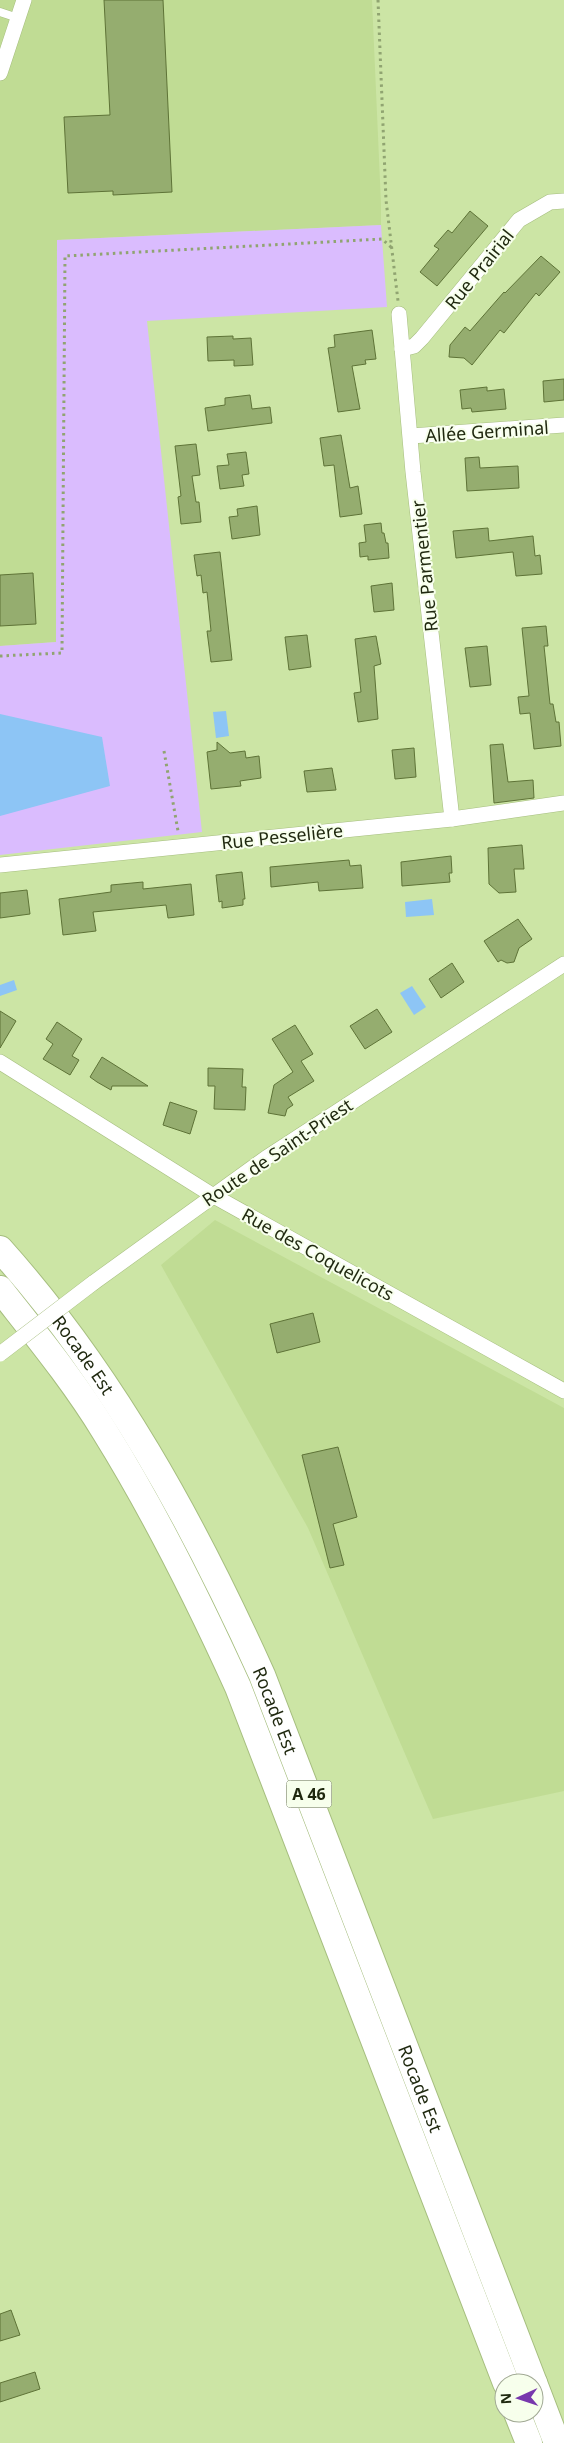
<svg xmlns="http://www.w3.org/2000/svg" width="564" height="2443" font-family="'Noto Sans',sans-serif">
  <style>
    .built { fill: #c0dc94 }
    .green { fill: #dabcfe }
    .water { fill: #8dc5f5 }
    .building { fill: #95ad6f; stroke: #5e7337 }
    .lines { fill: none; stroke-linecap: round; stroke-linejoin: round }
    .service-casing { stroke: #a6be7f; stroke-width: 9 }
    .minor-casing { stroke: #a6be7f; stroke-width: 16 }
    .motorway-casing { stroke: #a6be7f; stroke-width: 28 }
    .path { stroke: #90a471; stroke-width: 3; stroke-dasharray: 2.5 4; stroke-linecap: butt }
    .service { stroke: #fff; stroke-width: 8 }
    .minor { stroke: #fff; stroke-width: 15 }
    .motorway { stroke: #fff; stroke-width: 26 }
    .minor-bridge-casing { stroke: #a6be7f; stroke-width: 16; stroke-linecap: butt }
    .minor-bridge { stroke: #fff; stroke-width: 15 }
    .labels { text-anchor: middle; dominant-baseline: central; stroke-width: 4; stroke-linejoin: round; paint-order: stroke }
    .shield { fill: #f7ffec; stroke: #606851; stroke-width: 1 }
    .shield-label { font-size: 16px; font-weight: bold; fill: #1f280f }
    .street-label { font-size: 18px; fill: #1f280f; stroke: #f7ffec }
  </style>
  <rect width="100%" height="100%" fill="#cce5a5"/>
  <g class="built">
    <path d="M 0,0 L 372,0 L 381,204 L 381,225 L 57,240 L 56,642 L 0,646 Z"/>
    <path d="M 215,1220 L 564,1408 L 564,1791 L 433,1819 L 308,1528 L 161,1265 Z"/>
  </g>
  <path class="green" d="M 381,225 L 387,307 L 147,321 L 202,832 L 0,855 L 0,646 L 56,642 L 57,240 Z"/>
  <g class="water">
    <path d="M 226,711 L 229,736 L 216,738 L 213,712 Z"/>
    <path d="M 0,714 L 102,737 L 110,786 L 0,816 Z"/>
    <path d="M 432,899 L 434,915 L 406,917 L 405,902 Z"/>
    <path d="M 14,980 L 17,990 L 0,996 L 0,985 Z"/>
    <path d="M 412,986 L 426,1007 L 414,1015 L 400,993 Z"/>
  </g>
  <g class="building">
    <path d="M 104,0 L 163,0 L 172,192 L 113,195 L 113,191 L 68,193 L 64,117 L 110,115 Z"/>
    <path d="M 470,211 L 488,226 L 437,286 L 420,272 L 439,249 L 434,246 L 448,230 L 452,233 Z"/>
    <path d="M 541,256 L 560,272 L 539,296 L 536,293 L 504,333 L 500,330 L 472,365 L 464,358 L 449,357 L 450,345 L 465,327 L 470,331 L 504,292 L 505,293 Z"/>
    <path d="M 372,330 L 376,359 L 365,360 L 366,364 L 352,366 L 360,409 L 338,412 L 328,348 L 335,347 L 334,335 Z"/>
    <path d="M 233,336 L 233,339 L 251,338 L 253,365 L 234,366 L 234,360 L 208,361 L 207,337 Z"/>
    <path d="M 564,379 L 564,400 L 544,402 L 543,381 Z"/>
    <path d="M 487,387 L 487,391 L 504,389 L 506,409 L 472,412 L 471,408 L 462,409 L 460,390 Z"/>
    <path d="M 250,395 L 252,409 L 270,407 L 272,423 L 208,431 L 205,408 L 225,405 L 225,398 Z"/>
    <path d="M 341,435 L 350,488 L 358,486 L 362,514 L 340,517 L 334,465 L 324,466 L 320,438 Z"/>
    <path d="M 196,444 L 200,475 L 192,476 L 196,502 L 199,502 L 201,522 L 181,524 L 178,497 L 181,496 L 175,446 Z"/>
    <path d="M 246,452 L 249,474 L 242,475 L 244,486 L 220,489 L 217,466 L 229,465 L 227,454 Z"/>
    <path d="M 479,457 L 480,468 L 518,466 L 519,488 L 467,491 L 465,458 Z"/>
    <path d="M 257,506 L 260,535 L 232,539 L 229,517 L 238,516 L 237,509 Z"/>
    <path d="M 381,523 L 382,533 L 384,533 L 386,543 L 388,543 L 389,558 L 368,560 L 368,556 L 360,557 L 359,543 L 366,542 L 364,525 Z"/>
    <path d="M 488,528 L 489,541 L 533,536 L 535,556 L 540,555 L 542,574 L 516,576 L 513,552 L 456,558 L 453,531 Z"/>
    <path d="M 220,552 L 232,660 L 211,662 L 207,631 L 211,631 L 207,592 L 203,593 L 201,575 L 197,576 L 194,555 Z"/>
    <path d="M 33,573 L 36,624 L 0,626 L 0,575 Z"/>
    <path d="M 392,583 L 394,610 L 374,612 L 371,586 Z"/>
    <path d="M 546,626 L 548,646 L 544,646 L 550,704 L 553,704 L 556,722 L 559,722 L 561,746 L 534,749 L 530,713 L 520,714 L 518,697 L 529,696 L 522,628 Z"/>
    <path d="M 307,635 L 311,667 L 289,670 L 285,637 Z"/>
    <path d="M 376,636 L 381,664 L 374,666 L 378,719 L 358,722 L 354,693 L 361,692 L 355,639 Z"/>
    <path d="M 487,646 L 491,685 L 470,687 L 465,648 Z"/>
    <path d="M 217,742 L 230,753 L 245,751 L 246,758 L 259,756 L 261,778 L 240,781 L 241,786 L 211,789 L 207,752 L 217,750 Z"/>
    <path d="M 503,744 L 508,782 L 533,780 L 534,798 L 494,803 L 490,745 Z"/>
    <path d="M 414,748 L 416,777 L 395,779 L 392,750 Z"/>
    <path d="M 332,768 L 336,790 L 307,792 L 304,771 Z"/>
    <path d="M 522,845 L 524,869 L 514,869 L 516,892 L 499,893 L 489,884 L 488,848 Z"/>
    <path d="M 451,856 L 452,873 L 449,873 L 450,882 L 402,886 L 401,862 Z"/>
    <path d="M 349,860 L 350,866 L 361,865 L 363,888 L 319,891 L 318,882 L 271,887 L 270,867 Z"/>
    <path d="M 242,872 L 245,899 L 243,899 L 243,905 L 222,908 L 222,901 L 219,902 L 216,875 Z"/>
    <path d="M 143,882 L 143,889 L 191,884 L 194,915 L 168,918 L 166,905 L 93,912 L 96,931 L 63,935 L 59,899 L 111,892 L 111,885 Z"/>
    <path d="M 27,890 L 30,914 L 0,918 L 0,893 Z"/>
    <path d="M 518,919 L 532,939 L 519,948 L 514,962 L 507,963 L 501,960 L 498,962 L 484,941 Z"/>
    <path d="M 452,963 L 464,982 L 441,998 L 429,979 Z"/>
    <path d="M 377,1009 L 392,1032 L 365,1049 L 350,1026 Z"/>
    <path d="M 0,1011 L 16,1021 L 0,1048 Z"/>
    <path d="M 57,1022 L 82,1039 L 72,1056 L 79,1060 L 70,1075 L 43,1059 L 53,1044 L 46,1039 Z"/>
    <path d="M 295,1025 L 313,1054 L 301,1061 L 314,1081 L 288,1097 L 293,1105 L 287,1109 L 285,1116 L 268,1113 L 274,1085 L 293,1072 L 272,1039 Z"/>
    <path d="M 102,1057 L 148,1086 L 112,1086 L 111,1090 L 97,1082 L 90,1077 Z"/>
    <path d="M 208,1068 L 243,1069 L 242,1087 L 246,1087 L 245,1110 L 214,1109 L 215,1086 L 208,1086 Z"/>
    <path d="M 170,1102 L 197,1111 L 190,1134 L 163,1125 Z"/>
    <path d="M 313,1313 L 320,1342 L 277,1353 L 270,1324 Z"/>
    <path d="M 338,1447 L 357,1517 L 333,1524 L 344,1565 L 330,1568 L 302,1455 Z"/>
    <path d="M 11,2310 L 20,2335 L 0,2341 L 0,2314 Z"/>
    <path d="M 35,2372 L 40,2389 L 0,2402 L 0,2383 Z"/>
  </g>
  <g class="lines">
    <defs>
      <path id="service" d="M 0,12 L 18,18"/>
      <g id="minor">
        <path d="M 0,73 L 24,0"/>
        <path d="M 399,314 L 413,472 L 452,819"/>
        <path d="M 402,349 L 414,346 L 422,338 L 519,220 L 550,202 L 564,201"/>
        <path d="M 411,436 L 564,425"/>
        <path d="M 0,865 L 452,819 L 564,803"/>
        <path d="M 0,1062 L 212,1195 L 564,1391"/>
        <path d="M 93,1283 L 266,1158 L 564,964"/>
      </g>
      <g id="motorway">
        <path id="s1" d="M 0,1249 C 112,1374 193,1522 262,1675 L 534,2383"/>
        <path d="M 0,1289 C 36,1335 74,1381 105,1432 C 156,1514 198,1599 238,1687 L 506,2383"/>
        <path d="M 534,2383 L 557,2443"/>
        <path d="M 517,2413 L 529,2443"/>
      </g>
    </defs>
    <use href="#service" class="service-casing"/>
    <use href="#minor" class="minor-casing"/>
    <use href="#motorway" class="motorway-casing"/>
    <g class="path">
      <path d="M 378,0 L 386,200 L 398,301"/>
      <path d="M 0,656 L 62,653 L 65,256 L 382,239 L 392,248"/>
      <path d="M 164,751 L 178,831"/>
    </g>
    <use href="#service" class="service"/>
    <use href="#minor" class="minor"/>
    <use href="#motorway" class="motorway"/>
    <defs>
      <path id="minor-bridge" d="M 0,1354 L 93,1283"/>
    </defs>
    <use href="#minor-bridge" class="minor-bridge-casing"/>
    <use href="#minor-bridge" class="minor-bridge"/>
  </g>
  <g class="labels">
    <rect class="shield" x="286.5" y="1780.5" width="45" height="27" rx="4"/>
    <g class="shield-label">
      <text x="309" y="1794">A 46</text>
    </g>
    <g class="street-label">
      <text transform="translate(479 269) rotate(-51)">Rue Prairial</text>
      <text transform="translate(487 431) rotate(-4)">Allée Germinal</text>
      <text transform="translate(424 566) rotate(-96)">Rue Parmentier</text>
      <text transform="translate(282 836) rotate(-6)">Rue Pesselière</text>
      <text transform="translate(277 1152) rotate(-34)">Route de Saint-Priest</text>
      <text transform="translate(318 1254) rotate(29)">Rue des Coquelicots</text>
      <text stroke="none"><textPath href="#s1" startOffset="135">Rocade Est</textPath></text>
      <text stroke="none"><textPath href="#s1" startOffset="540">Rocade Est</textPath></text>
      <text stroke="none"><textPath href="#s1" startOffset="945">Rocade Est</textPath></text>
    </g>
  </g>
  <g transform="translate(519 2398) rotate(267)"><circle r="24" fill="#f7ffec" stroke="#a1a994"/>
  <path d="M0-4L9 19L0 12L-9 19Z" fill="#7838ad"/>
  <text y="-8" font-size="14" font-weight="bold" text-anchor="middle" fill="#1f280f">N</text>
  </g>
</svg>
